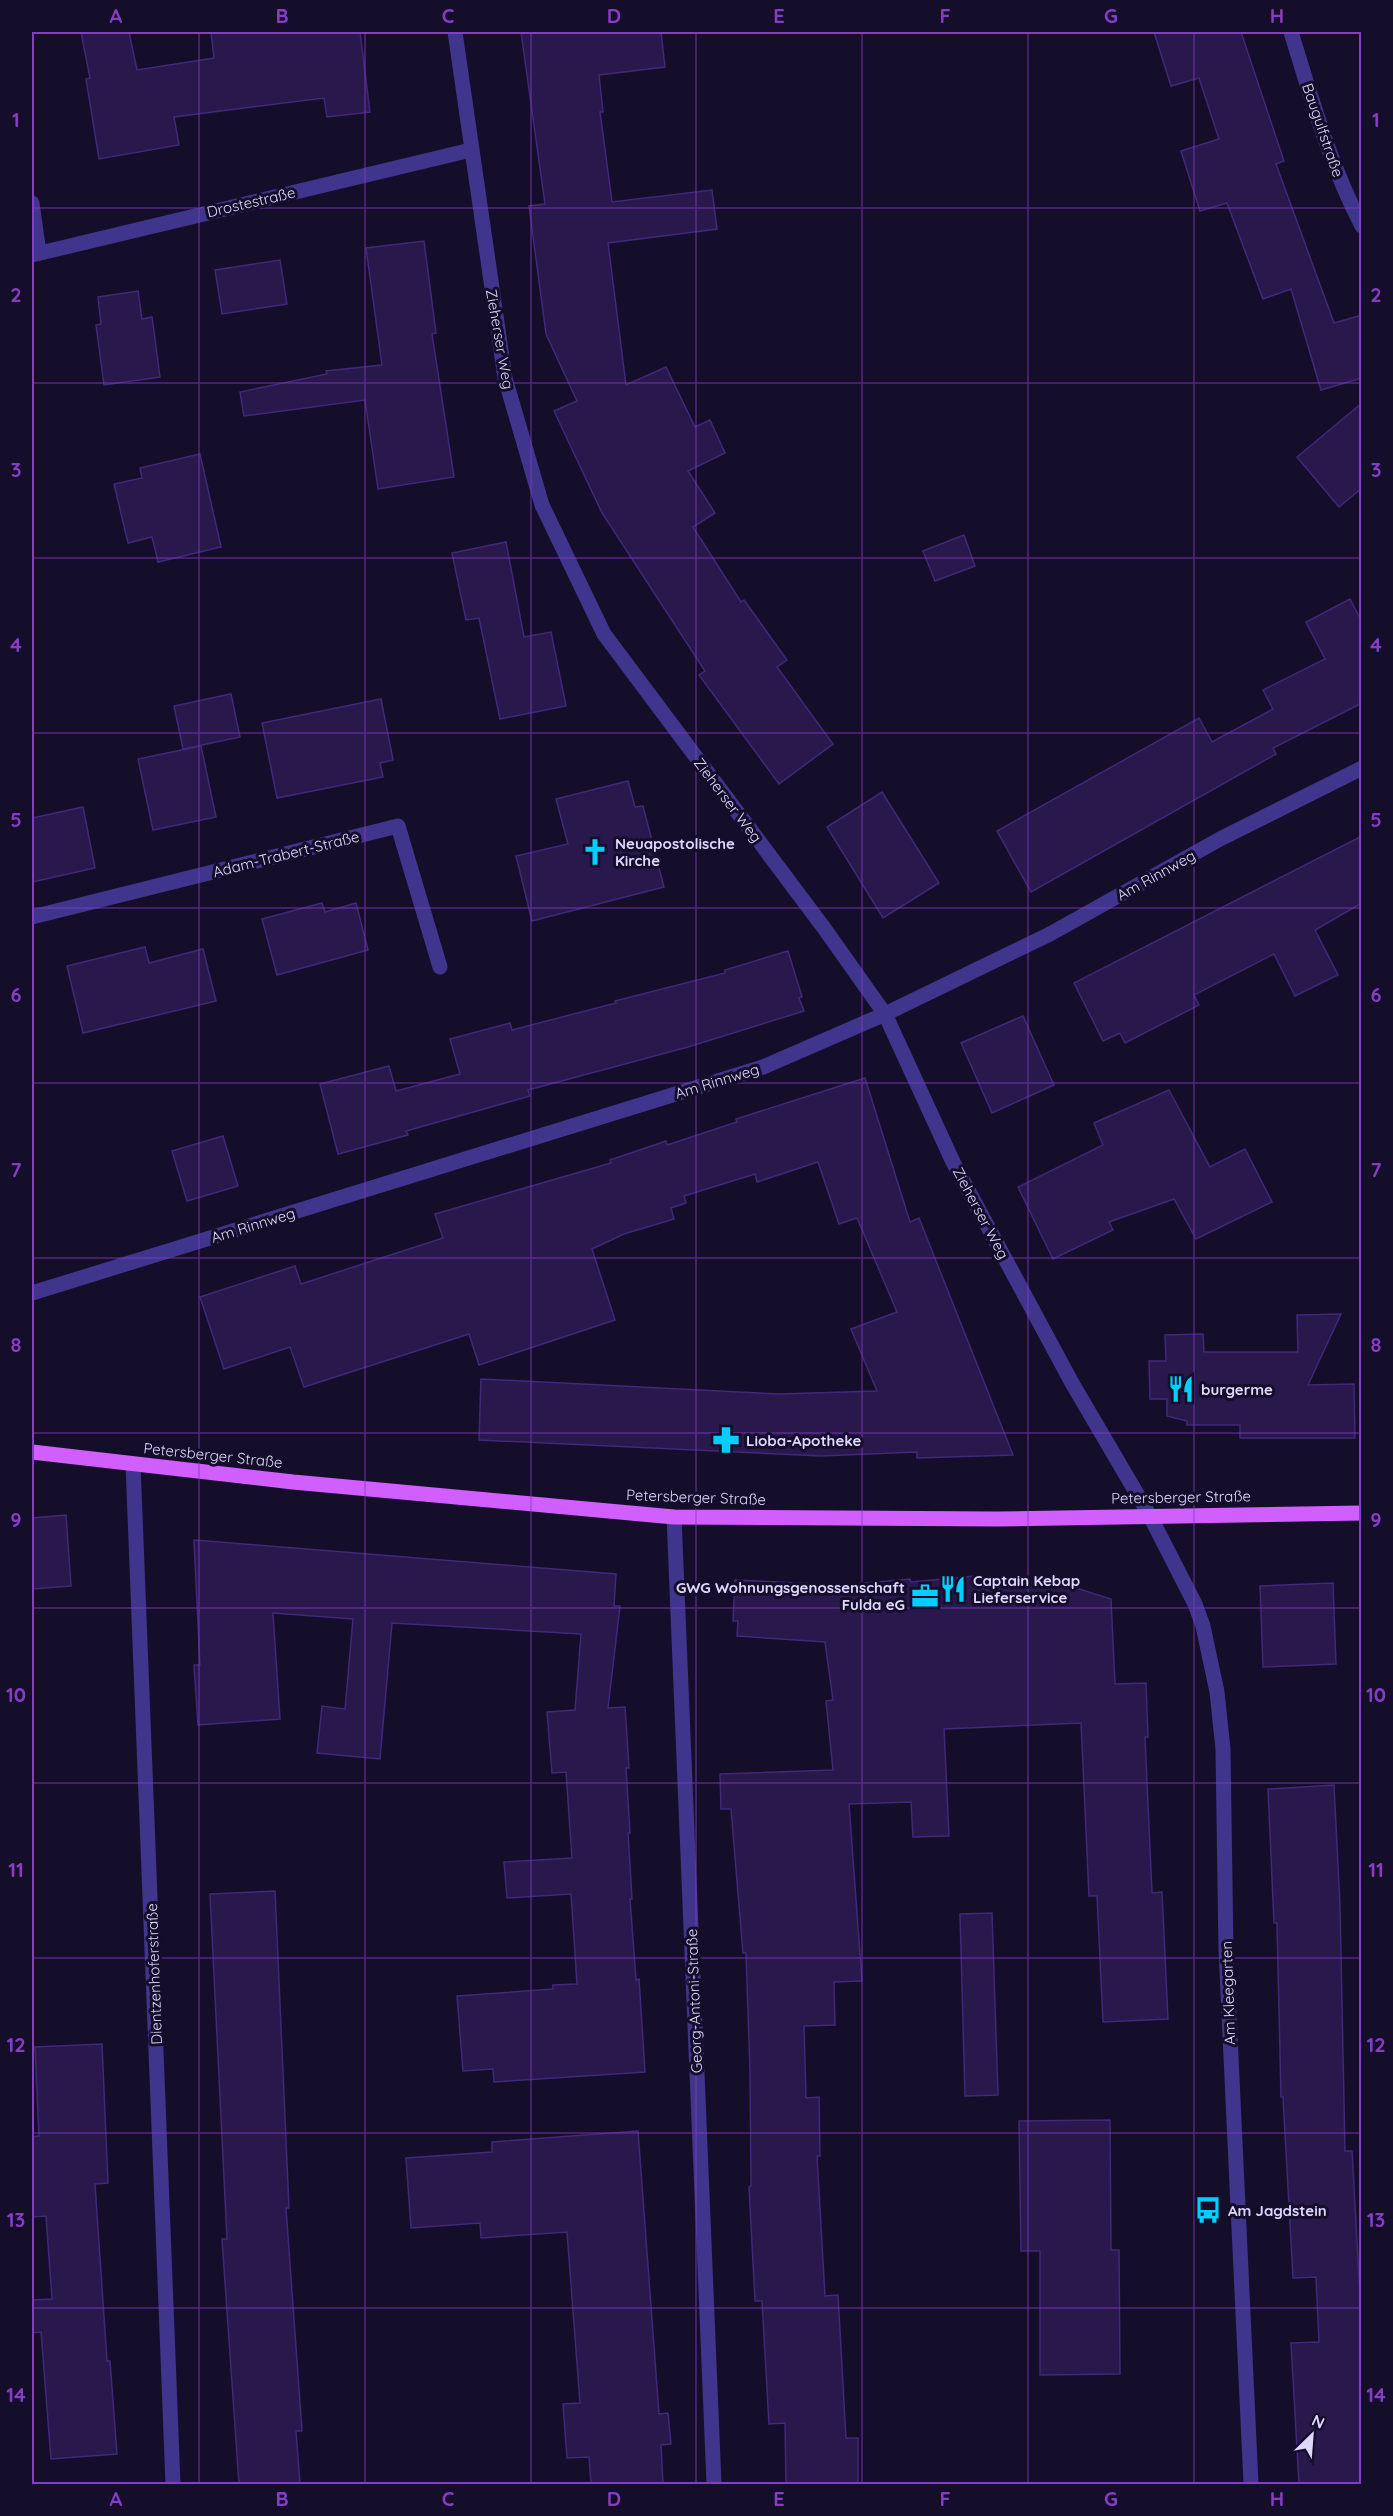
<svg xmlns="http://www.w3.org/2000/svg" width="1393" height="2516" font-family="Quicksand,sans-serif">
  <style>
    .building { fill: #28184c; stroke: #40287a; stroke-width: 1.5 }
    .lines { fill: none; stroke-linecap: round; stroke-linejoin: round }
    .minor { stroke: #40358c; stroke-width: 15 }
    .tertiary { stroke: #40358c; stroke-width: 15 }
    .primary { stroke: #d15eff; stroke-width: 15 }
    .grid { fill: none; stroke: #853dc5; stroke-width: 1.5; stroke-opacity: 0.55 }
    .labels { text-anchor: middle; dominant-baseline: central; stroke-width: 6; stroke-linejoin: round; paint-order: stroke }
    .street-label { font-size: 15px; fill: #dfd7ff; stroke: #150e2a }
    .poi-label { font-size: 15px; font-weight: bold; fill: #dfd7ff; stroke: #150e2a; text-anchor: start }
    .neatline { fill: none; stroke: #853dc5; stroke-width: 2 }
    .grid-label { font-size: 20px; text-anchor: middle; font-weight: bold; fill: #853dc5 }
  </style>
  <rect width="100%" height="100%" fill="#150e2a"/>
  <g class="building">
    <path d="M 81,32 L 129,32 L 137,70 L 214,58 L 211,32 L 360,32 L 370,112 L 327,117 L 324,98 L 174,117 L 179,145 L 99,159 L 86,79 L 90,78 Z"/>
    <path d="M 521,32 L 661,32 L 665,67 L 599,75 L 603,112 L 600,112 L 612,202 L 712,190 L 717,229 L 608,243 L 626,385 L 666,367 L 695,427 L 710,420 L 725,453 L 688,471 L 715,513 L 693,527 L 741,602 L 744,600 L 787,660 L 777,667 L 833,744 L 779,784 L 699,675 L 705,671 L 602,513 L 554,411 L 577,401 L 546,334 L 529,206 L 545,204 Z"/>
    <path d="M 1154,32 L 1241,32 L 1284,161 L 1276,164 L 1334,323 L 1362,315 L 1362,378 L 1321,390 L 1291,289 L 1263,299 L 1227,203 L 1200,211 L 1181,151 L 1219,139 L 1199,78 L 1171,86 Z"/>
    <path d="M 424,241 L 436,333 L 432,334 L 454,477 L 378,489 L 365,400 L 244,416 L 240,392 L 327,374 L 326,371 L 382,365 L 366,248 Z"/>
    <path d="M 280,260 L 287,304 L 222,314 L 215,270 Z"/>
    <path d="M 138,291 L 142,319 L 152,317 L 160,377 L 104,385 L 96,325 L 101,324 L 98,297 Z"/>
    <path d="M 1362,403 L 1362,488 L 1339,507 L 1297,457 Z"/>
    <path d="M 200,454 L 221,547 L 158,562 L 152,537 L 128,543 L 114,484 L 142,478 L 140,468 Z"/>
    <path d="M 964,535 L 975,566 L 935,581 L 923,551 Z"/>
    <path d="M 506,542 L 524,637 L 551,632 L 566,706 L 500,719 L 479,618 L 466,620 L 452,553 Z"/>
    <path d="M 1350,599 L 1362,622 L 1362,703 L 1273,748 L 1276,754 L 1031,892 L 997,831 L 1199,718 L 1212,742 L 1273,709 L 1263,690 L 1325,659 L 1306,622 Z"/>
    <path d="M 231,694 L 240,737 L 183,749 L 174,706 Z"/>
    <path d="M 381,699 L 393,760 L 380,763 L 383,777 L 277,798 L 262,723 Z"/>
    <path d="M 201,746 L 216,817 L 153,830 L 138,759 Z"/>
    <path d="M 628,781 L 635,807 L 643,806 L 664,887 L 532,921 L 516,856 L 568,844 L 556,799 Z"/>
    <path d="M 882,792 L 939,883 L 883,918 L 827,827 Z"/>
    <path d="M 83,807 L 95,868 L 32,882 L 32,818 Z"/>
    <path d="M 1362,836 L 1362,903 L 1315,930 L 1338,975 L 1295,996 L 1274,954 L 1194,995 L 1199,1005 L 1125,1043 L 1120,1033 L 1103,1041 L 1074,983 Z"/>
    <path d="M 322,903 L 325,912 L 356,903 L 368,950 L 277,975 L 262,919 Z"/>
    <path d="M 145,947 L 149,963 L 203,949 L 216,1001 L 83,1033 L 67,966 Z"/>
    <path d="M 788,951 L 802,997 L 799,998 L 804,1011 L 688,1047 L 528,1090 L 530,1096 L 406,1131 L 408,1135 L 338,1154 L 320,1084 L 389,1066 L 396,1091 L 460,1074 L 450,1039 L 510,1023 L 512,1030 L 616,1003 L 615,1001 L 725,973 L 725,970 Z"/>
    <path d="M 1023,1016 L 1054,1085 L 992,1113 L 961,1043 Z"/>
    <path d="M 865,1078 L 910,1222 L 919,1218 L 1013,1455 L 917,1458 L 917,1452 L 821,1456 L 479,1440 L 481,1379 L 779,1394 L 877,1391 L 851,1329 L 897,1312 L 857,1218 L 839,1224 L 818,1162 L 757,1182 L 755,1174 L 684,1196 L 686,1203 L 671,1208 L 674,1219 L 624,1234 L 592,1249 L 615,1320 L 479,1365 L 469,1334 L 304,1387 L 290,1347 L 224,1369 L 200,1297 L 295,1266 L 301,1284 L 443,1238 L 435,1214 L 611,1163 L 610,1160 L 666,1141 L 667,1145 L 737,1122 L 736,1119 Z"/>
    <path d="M 1169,1090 L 1210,1167 L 1245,1149 L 1272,1202 L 1196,1239 L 1174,1199 L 1109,1222 L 1113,1230 L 1053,1259 L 1018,1187 L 1103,1145 L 1094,1123 Z"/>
    <path d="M 223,1136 L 238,1186 L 187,1201 L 172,1151 Z"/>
    <path d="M 1341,1314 L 1308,1385 L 1354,1384 L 1355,1438 L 1240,1438 L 1240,1425 L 1187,1425 L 1187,1421 L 1167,1416 L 1167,1399 L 1150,1399 L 1149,1361 L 1166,1361 L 1165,1335 L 1203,1334 L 1204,1352 L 1298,1352 L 1297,1315 Z"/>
    <path d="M 66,1515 L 71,1586 L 32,1589 L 32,1518 Z"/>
    <path d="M 194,1540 L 616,1574 L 614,1606 L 620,1606 L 608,1708 L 625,1707 L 629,1768 L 626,1768 L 630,1833 L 628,1833 L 632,1899 L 630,1899 L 636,1980 L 639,1979 L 645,2072 L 494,2082 L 493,2069 L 463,2071 L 457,1996 L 553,1989 L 553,1985 L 577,1984 L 571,1894 L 507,1898 L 504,1862 L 572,1858 L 566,1772 L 552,1773 L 547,1712 L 575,1710 L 581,1634 L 392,1623 L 380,1759 L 317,1753 L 322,1706 L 345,1709 L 353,1619 L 273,1613 L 280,1719 L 198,1725 L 194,1665 L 200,1665 Z"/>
    <path d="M 975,1576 L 1079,1586 L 1079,1589 L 1111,1599 L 1115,1684 L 1146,1683 L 1148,1737 L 1145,1737 L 1152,1893 L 1162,1892 L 1168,2019 L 1103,2022 L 1097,1896 L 1089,1896 L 1081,1723 L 944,1729 L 949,1836 L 913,1837 L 911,1802 L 849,1804 L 862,1981 L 834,1982 L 835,2025 L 804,2026 L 806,2098 L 819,2097 L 820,2156 L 817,2156 L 825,2296 L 838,2295 L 846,2438 L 858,2438 L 858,2484 L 786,2484 L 785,2423 L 769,2424 L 762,2301 L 755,2301 L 749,2187 L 751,2186 L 750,2071 L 746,1953 L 743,1953 L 731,1809 L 721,1809 L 720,1774 L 833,1770 L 826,1701 L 833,1700 L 825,1642 L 737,1636 L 738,1621 L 733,1621 L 735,1580 L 841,1585 L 910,1579 L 911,1582 Z"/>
    <path d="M 1333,1583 L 1336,1664 L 1263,1667 L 1260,1586 Z"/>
    <path d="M 1334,1785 L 1340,1906 L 1345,2151 L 1352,2151 L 1362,2331 L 1362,2484 L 1299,2484 L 1291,2343 L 1319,2342 L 1316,2277 L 1293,2278 L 1283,2097 L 1281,2097 L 1277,1923 L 1274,1923 L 1268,1789 Z"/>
    <path d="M 275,1891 L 289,2208 L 286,2208 L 302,2431 L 296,2431 L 300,2484 L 239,2484 L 222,2239 L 227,2239 L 210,1894 Z"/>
    <path d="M 992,1913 L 998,2095 L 965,2096 L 960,1914 Z"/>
    <path d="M 102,2044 L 108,2183 L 95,2184 L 107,2361 L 110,2361 L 117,2454 L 51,2459 L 41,2332 L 32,2333 L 32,2300 L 52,2299 L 46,2216 L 32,2217 L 32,2137 L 39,2136 L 35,2047 Z"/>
    <path d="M 1110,2120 L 1111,2250 L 1119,2250 L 1120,2374 L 1040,2375 L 1040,2251 L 1021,2251 L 1019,2121 Z"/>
    <path d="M 638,2131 L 659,2414 L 668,2413 L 671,2444 L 661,2445 L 663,2484 L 591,2484 L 589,2457 L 567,2458 L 563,2404 L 580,2403 L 567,2232 L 481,2238 L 480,2223 L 411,2228 L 406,2158 L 492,2152 L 492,2142 Z"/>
  </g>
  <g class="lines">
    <g class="minor">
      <path d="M 1291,32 C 1311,97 1330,165 1362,226"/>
      <path d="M 32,203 L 39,253"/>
      <path d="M 32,255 L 471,150"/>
      <path d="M 32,917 L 398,826 L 440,967"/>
      <path d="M 32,1293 L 763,1067 L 885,1014 L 1050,934 L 1220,839 L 1362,768"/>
      <path d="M 133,1464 L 173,2484"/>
      <path d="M 674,1517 L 714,2484"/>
    </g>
    <path class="tertiary" d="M 455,32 L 505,378 L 542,505 L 604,634 L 824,928 L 885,1014 L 953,1162 L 1072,1383 L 1150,1516 L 1195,1604 L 1203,1626 L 1217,1692 L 1223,1749 L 1226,1950 L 1251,2484"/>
    <path class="primary" d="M 32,1452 L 293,1482 L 674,1517 L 997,1519 L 1362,1513"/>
  </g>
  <path class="grid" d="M 199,32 L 199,2484M 365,32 L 365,2484M 531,32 L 531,2484M 696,32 L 696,2484M 862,32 L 862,2484M 1028,32 L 1028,2484M 1194,32 L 1194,2484M 32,208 L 1362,208M 32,383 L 1362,383M 32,558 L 1362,558M 32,733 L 1362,733M 32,908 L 1362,908M 32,1083 L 1362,1083M 32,1258 L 1362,1258M 32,1433 L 1362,1433M 32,1608 L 1362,1608M 32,1783 L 1362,1783M 32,1958 L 1362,1958M 32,2133 L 1362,2133M 32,2308 L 1362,2308"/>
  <defs>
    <symbol id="church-bare" viewBox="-9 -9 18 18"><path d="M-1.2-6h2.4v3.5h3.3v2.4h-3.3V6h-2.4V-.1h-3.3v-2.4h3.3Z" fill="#03cfff" stroke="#150e2a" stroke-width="2.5" paint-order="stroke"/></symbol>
    <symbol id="restaurant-bare" viewBox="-9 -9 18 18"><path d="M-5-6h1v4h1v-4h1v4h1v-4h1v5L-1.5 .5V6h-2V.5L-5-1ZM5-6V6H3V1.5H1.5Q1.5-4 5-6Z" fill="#03cfff" stroke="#150e2a" stroke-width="2.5" paint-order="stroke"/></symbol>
    <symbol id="pharmacy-bare" viewBox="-9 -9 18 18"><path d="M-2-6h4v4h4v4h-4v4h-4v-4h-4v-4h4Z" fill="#03cfff" stroke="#150e2a" stroke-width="2.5" paint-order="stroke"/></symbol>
    <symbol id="office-bare" viewBox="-9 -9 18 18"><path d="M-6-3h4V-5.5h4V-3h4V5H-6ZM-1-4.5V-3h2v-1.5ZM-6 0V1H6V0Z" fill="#03cfff" stroke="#150e2a" stroke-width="2.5" paint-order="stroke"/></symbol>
    <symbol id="bus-bare" viewBox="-9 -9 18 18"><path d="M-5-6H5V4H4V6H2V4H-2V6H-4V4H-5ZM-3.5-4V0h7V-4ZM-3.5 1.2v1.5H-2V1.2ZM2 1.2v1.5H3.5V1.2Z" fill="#03cfff" stroke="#150e2a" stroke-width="2.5" paint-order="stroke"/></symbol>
  </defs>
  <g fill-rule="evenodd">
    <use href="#church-bare" x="576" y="833" width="38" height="38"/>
    <use href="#restaurant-bare" x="1162" y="1370" width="38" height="38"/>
    <use href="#pharmacy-bare" x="707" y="1421" width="38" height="38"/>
    <use href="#restaurant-bare" x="934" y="1570" width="38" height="38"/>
    <use href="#office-bare" x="906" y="1577" width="38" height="38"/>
    <use href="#bus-bare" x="1189" y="2191" width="38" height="38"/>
  </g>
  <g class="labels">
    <g class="street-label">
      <text transform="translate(1323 130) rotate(71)">Baugulfstraße</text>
      <text transform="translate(251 202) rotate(-13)">Drostestraße</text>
      <text transform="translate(500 339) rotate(80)">Zieherser Weg</text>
      <text transform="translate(728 800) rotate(53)">Zieherser Weg</text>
      <text transform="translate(286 854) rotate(-14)">Adam-Trabert-Straße</text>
      <text transform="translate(1156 875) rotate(-29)">Am Rinnweg</text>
      <text transform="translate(717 1081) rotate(-17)">Am Rinnweg</text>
      <text transform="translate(981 1213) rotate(62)">Zieherser Weg</text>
      <text transform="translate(253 1225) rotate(-17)">Am Rinnweg</text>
      <text transform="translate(213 1455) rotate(6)">Petersberger Straße</text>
      <text transform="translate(696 1497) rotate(2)">Petersberger Straße</text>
      <text transform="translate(1181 1497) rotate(-1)">Petersberger Straße</text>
      <text transform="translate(154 1974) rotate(-92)">Dientzenhoferstraße</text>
      <text transform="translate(1228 1993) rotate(-92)">Am Kleegarten</text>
      <text transform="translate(694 2001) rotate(-92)">Georg-Antoni-Straße</text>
    </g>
    <g class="poi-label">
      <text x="615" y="843">Neuapostolische<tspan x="615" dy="17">Kirche</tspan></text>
      <text x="1201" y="1389">burgerme</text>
      <text x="746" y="1440">Lioba-Apotheke</text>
      <text x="973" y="1580">Captain Kebap<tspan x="973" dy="17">Lieferservice</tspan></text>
      <text x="905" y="1587" text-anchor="end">GWG Wohnungsgenossenschaft<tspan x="905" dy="17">Fulda eG</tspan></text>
      <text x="1228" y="2210">Am Jagdstein</text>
    </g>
  </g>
  <rect width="1393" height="2516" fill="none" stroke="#150e2a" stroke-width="66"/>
  <g transform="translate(1312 2435) rotate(25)" stroke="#150e2a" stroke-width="4.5" paint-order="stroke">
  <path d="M0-4.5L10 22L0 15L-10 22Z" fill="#dfd7ff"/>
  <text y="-9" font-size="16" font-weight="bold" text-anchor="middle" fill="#dfd7ff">N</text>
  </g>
  <rect x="33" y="33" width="1327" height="2450" class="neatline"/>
  <g class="grid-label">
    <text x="116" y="23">A</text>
    <text x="282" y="23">B</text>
    <text x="448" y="23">C</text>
    <text x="614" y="23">D</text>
    <text x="779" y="23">E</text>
    <text x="945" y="23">F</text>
    <text x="1111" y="23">G</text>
    <text x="1277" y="23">H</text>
    <text x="16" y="127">1</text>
    <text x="1376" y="127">1</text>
    <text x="16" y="302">2</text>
    <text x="1376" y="302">2</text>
    <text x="16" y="477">3</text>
    <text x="1376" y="477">3</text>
    <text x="16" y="652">4</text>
    <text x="1376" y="652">4</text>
    <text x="16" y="827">5</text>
    <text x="1376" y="827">5</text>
    <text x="16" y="1002">6</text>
    <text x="1376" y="1002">6</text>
    <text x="16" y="1177">7</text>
    <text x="1376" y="1177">7</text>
    <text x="16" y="1352">8</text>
    <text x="1376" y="1352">8</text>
    <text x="16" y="1527">9</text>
    <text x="1376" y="1527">9</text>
    <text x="16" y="1702">10</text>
    <text x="1376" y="1702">10</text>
    <text x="16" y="1877">11</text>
    <text x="1376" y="1877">11</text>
    <text x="16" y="2052">12</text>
    <text x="1376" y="2052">12</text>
    <text x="16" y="2227">13</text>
    <text x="1376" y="2227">13</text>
    <text x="16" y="2402">14</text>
    <text x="1376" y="2402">14</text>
    <text x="116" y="2506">A</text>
    <text x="282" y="2506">B</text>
    <text x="448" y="2506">C</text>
    <text x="614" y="2506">D</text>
    <text x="779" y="2506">E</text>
    <text x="945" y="2506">F</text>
    <text x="1111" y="2506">G</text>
    <text x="1277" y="2506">H</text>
  </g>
</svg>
